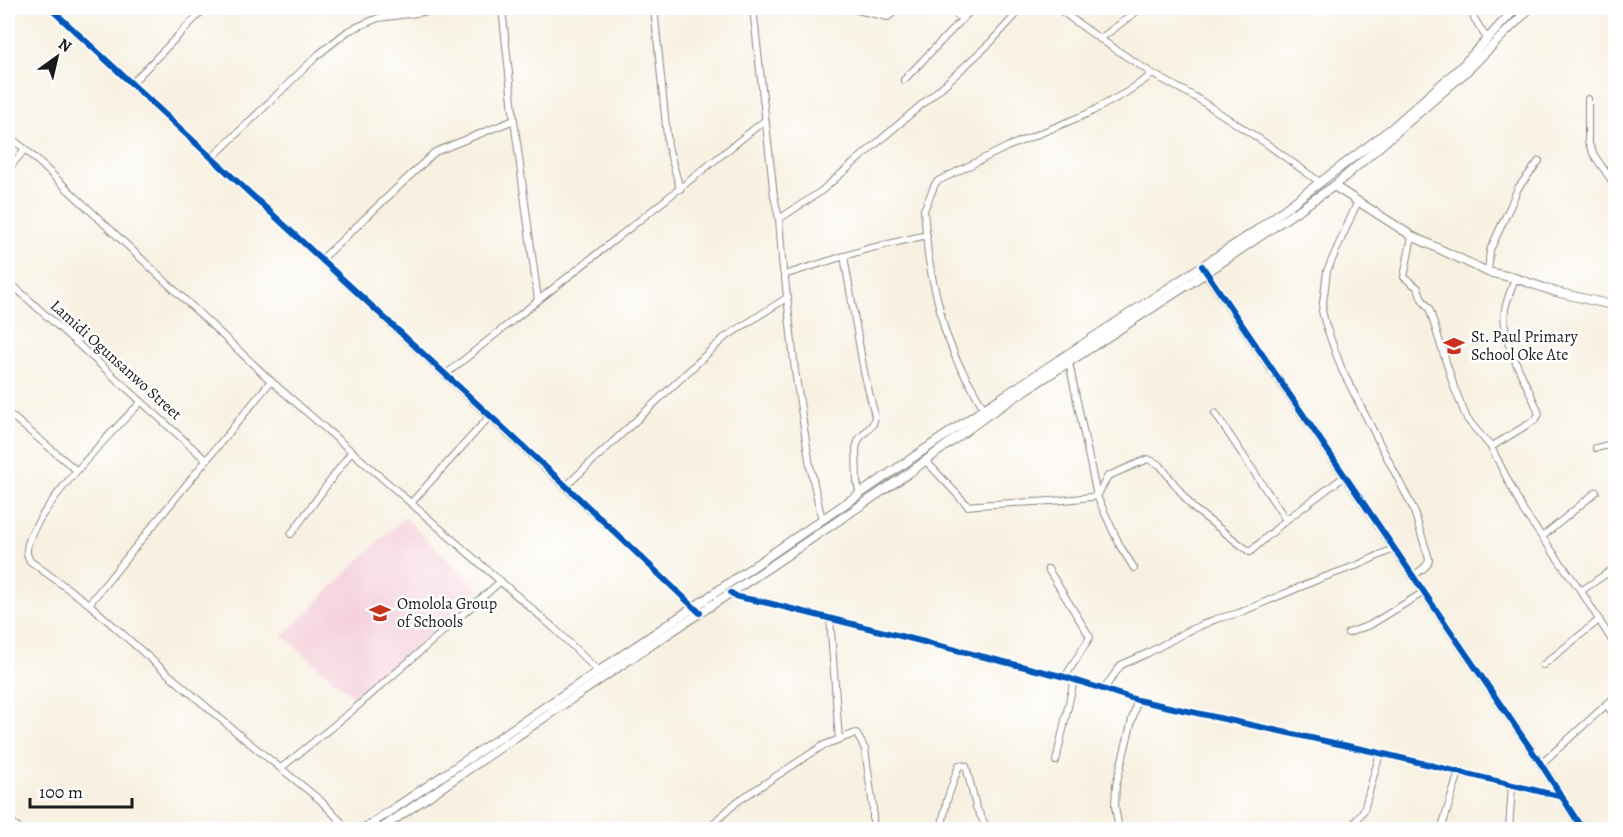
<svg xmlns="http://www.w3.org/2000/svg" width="1623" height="837" font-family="Alegreya,serif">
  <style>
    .built { fill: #f5cfda }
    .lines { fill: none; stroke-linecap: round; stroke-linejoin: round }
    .street-casing { stroke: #8a867f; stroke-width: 8 }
    .secondary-casing { stroke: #8a867f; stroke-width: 10 }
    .street { stroke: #fff; stroke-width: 6 }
    .secondary { stroke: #fff; stroke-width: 8 }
    .cycleway-casing { stroke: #fff; stroke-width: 10 }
    .cycleway { stroke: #0057b8; stroke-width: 6 }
    .labels { text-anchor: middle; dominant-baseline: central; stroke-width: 5; stroke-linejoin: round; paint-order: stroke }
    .poi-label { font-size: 16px; fill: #1c1c1c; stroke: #fff; text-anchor: start }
    .street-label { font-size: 16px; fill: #1c1c1c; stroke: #fff }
  </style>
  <rect width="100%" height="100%" fill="#fff"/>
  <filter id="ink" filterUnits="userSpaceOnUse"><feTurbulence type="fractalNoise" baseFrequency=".0167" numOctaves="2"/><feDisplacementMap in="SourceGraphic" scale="12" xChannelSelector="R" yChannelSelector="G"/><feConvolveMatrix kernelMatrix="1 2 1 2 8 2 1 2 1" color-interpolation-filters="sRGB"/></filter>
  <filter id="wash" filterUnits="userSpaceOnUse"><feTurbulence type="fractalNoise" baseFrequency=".008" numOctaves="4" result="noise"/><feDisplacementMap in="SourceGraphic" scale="24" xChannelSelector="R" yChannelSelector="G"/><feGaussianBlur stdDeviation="1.35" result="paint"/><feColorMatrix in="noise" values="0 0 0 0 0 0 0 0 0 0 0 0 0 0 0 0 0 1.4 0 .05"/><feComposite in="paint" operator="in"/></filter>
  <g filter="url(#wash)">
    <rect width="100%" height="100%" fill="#f8f1e2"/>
    <path class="built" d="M 404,517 L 480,590 L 355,698 L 283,636 L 356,563 Z"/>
  </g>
  <g filter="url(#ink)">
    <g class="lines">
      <defs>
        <g id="street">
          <path d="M 50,8 L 695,608"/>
          <path d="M 502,8 L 514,120 L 538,300"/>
          <path d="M 654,8 L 668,146 L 680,189"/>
          <path d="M 753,8 L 774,196 L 779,219 L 783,271 L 785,278 L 795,371 L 810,466 L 822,520"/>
          <path d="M 848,8 L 888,17 L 899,8"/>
          <path d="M 946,8 L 963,19"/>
          <path d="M 1057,8 L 1100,39 L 1153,74 L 1195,97 L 1264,142 L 1321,183"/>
          <path d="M 1472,8 L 1474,18 L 1487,39"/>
          <path d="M 1100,39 L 1141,8"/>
          <path d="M 904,80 L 973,8"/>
          <path d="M 132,83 L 205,8"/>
          <path d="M 1588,99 L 1588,142 L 1594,155 L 1616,187"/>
          <path d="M 8,136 L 25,149 L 271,381 L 555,629 L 598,671"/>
          <path d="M 212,158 L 319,54 L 348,31 L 378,18 L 454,8"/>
          <path d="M 8,170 L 25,149"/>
          <path d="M 1358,201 L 1327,271 L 1322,311 L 1326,326 L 1342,370 L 1413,508 L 1429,559 C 1429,567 1419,571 1413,576"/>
          <path d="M 779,219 L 820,192 L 942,87 L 990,43 L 1022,8"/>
          <path d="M 1412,236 L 1404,277 L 1418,288 L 1422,299 L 1429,308 L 1454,387 L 1467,419 L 1491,447 L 1524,512 L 1581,591 L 1616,647"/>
          <path d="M 844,256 L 864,372 L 875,416 L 873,424 L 859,439 L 856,448 L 857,482 L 860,495"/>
          <path d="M 321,260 L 435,152 L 514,120"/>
          <path d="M 1488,272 L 1490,250 L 1510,207 L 1518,188 L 1539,161"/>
          <path d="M 784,275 L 867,249 L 927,235"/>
          <path d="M 8,281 L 206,460"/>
          <path d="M 1069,363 L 1097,496 L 1120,546 L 1134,568"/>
          <path d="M 445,375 C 551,289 659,206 765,120"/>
          <path d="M 141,402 C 116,428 24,519 27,553 C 27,555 29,558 30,561 L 89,604 L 154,662 L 242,737 L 320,800 L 349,830"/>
          <path d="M 984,409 L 957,361 L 945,331 L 932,277 L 928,255 L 924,210 L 935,184 L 938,181 L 1007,147 L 1089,113 L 1127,92 L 1153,74"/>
          <path d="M 8,413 L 76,470"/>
          <path d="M 1215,413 L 1286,520"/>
          <path d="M 1491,447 L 1535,420 L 1539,414 C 1528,382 1500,345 1505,309 C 1507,299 1512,288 1515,278"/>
          <path d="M 1596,448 L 1616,443"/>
          <path d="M 926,461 L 968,506 C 1011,502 1054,503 1097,496"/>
          <path d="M 566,486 L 724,338 L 788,297"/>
          <path d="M 1097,496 L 1108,476 L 1148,459 L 1160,465 L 1193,508 L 1250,552 L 1286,520 L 1345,476"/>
          <path d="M 411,503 L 490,416"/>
          <path d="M 291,534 L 352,451"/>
          <path d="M 1542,537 L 1596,492"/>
          <path d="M 1048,569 L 1090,637 L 1065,677"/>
          <path d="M 1581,591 L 1616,567"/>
          <path d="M 731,593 L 738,597 L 768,603 L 1065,677 L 1137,700 L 1380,753 L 1563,797"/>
          <path d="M 89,604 L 271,381"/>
          <path d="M 830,618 L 839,740"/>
          <path d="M 1348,633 L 1370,625 L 1424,592"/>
          <path d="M 1543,665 L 1599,620"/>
          <path d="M 1104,689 L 1121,665 L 1148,653 L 1186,632 L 1216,619 L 1239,613 L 1319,579 L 1358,565 L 1395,548"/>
          <path d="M 1606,704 L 1616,718"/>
          <path d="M 1056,761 L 1074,680"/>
          <path d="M 1541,764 L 1616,696"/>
          <path d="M 281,768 L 353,710 L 501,581"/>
          <path d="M 8,818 L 20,830"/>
          <path d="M 706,830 L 738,801 L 824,745 L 856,733 L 865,749 L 873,807 L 873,830"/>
          <path d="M 941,830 L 947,800 L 959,765 L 966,766 L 976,807 L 988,830"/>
          <path d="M 1119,830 L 1115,806 L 1116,785 L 1137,700"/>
          <path d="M 1267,830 L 1283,828"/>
          <path d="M 1348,830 L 1356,821 L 1364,810 L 1380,753"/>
          <path d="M 1441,830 L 1459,772"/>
          <path d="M 1509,830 L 1512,785"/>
        </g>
        <g id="secondary">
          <path d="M 1334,186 L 1412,236 L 1488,272 L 1515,278 L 1556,292 L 1616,306"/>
          <path d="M 1203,268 L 1541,764 L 1583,830"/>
          <path d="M 362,830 L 694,607 L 984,409 L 1257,230 L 1392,128 L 1462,66 L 1516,8"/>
          <path d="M 379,830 L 642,651 L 759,574 L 909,473 L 986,416 L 1206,273 L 1334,186 L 1467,71 L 1530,8"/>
        </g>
      </defs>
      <use href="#street" class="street-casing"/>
      <use href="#secondary" class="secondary-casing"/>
      <use href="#street" class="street"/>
      <use href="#secondary" class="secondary"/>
      <defs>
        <g id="cycleway">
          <path d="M 50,8 L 566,486 L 700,613"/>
          <path d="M 1202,266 L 1541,764 L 1583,830"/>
          <path d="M 731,593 L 738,597 L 768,603 L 1065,677 L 1137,700 L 1380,753 L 1563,797"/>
        </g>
      </defs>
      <use href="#cycleway" class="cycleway-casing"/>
      <use href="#cycleway" class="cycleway"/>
    </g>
  </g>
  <defs>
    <symbol id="school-bare" viewBox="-9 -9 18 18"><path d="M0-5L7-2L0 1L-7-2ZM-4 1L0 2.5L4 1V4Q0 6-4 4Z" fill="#c8321e" stroke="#fff" stroke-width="2.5" paint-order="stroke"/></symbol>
  </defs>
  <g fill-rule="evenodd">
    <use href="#school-bare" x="1439" y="331" width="30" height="30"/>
    <use href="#school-bare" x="365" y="598" width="30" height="30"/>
  </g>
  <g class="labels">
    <g class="poi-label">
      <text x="1471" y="337">St. Paul Primary<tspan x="1471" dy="18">School Oke Ate</tspan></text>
      <text x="397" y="604">Omolola Group<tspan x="397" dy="18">of Schools</tspan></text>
    </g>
    <g class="street-label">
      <text transform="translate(116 360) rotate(42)">Lamidi Ogunsanwo Street</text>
    </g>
  </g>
  <rect width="1623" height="837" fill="none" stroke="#fff" stroke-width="30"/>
  <g transform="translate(57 57) rotate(34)" stroke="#ffffff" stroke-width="4.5" paint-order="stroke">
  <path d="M0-4.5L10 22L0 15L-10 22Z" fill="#1c1c1c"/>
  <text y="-9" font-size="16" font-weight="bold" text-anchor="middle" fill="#1c1c1c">N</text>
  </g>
  <path d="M30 798v9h102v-9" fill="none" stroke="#1c1c1c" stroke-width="3"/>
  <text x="39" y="798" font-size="18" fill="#1c1c1c" stroke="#ffffff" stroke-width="4.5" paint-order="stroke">100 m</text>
</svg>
